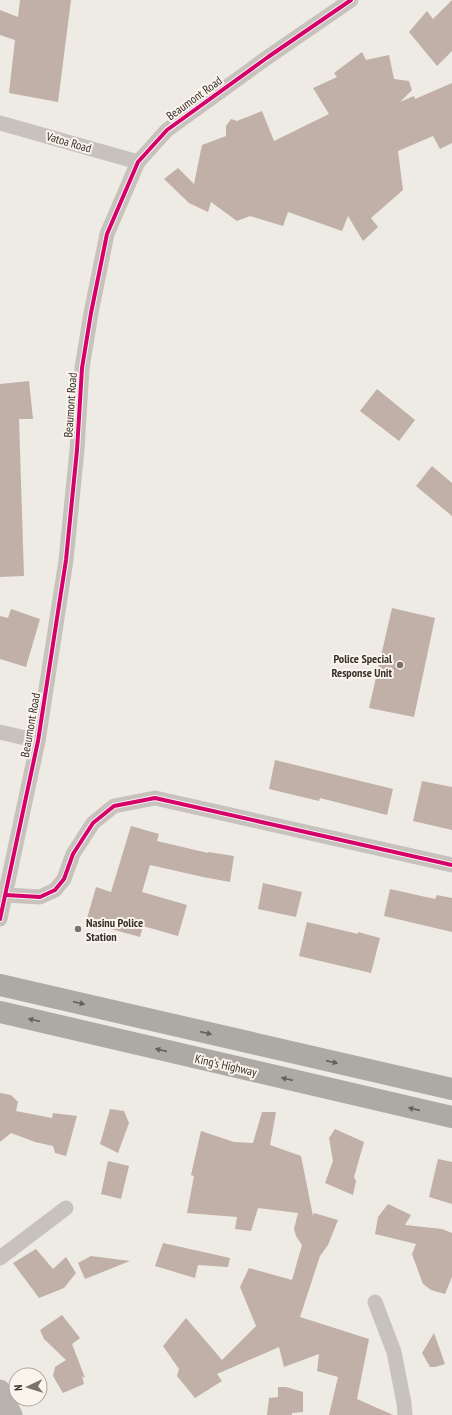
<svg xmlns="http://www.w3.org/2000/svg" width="452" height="1415" font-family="'PT Sans Narrow',sans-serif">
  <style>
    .building { fill: #c1b0a7 }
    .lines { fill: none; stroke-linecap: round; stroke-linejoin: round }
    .street { stroke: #c7c2bd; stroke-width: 15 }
    .secondary { stroke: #b8b3ae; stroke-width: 21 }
    .highway { stroke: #ada9a3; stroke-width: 22 }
    .cycleway-casing { stroke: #faf4ed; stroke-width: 6 }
    .cycleway { stroke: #d6006c; stroke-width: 4 }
    .oneway { fill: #67605b }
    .poi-dot { fill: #78716c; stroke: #faf4ed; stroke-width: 1.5 }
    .labels { text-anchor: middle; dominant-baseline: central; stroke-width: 4; stroke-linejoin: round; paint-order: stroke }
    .street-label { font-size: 12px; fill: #38302b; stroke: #faf4ed }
    .poi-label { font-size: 12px; font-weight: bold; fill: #38302b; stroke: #faf4ed; text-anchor: end }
  </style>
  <rect width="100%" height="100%" fill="#eeeae4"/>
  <g class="building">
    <path d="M 20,0 L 71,0 L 58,102 L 9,93 L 15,40 L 0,35 L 0,10 L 18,17 Z"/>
    <path d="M 452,0 L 452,51 L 437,66 L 409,32 L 427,11 L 433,19 Z"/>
    <path d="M 362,52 L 366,60 L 389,55 L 394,79 L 409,81 L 412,90 L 400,102 L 414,96 L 415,99 L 452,83 L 452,143 L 440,149 L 433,136 L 398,151 L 403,190 L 371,218 L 378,227 L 363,241 L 348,216 L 342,231 L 288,212 L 283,226 L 250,216 L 237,221 L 211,202 L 208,212 L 189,203 L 164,179 L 178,168 L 194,184 L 202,145 L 226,136 L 226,126 L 231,119 L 237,121 L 262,111 L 274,141 L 329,114 L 313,88 L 337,77 L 334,73 Z"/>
    <path d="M 29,381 L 33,419 L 19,419 L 24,576 L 0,577 L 0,384 Z"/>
    <path d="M 377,389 L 415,420 L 399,441 L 360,411 Z"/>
    <path d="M 432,466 L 452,483 L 452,516 L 416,486 Z"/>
    <path d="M 392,608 L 435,618 L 414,717 L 369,708 Z"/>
    <path d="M 11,609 L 40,619 L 26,667 L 0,659 L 0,616 L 8,618 Z"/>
    <path d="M 275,760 L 393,789 L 387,815 L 320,798 L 319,801 L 269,789 Z"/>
    <path d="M 422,781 L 452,787 L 452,830 L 413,821 Z"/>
    <path d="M 131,826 L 159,834 L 157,841 L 208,853 L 208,852 L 234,856 L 230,882 L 203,877 L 150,865 L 142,892 L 187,905 L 178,936 L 143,926 L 140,937 L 86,922 L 96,887 L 111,892 Z"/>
    <path d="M 263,883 L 302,892 L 296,917 L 258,909 Z"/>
    <path d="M 390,889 L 435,899 L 437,895 L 452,898 L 452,932 L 384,916 Z"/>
    <path d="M 307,922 L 358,934 L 358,932 L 380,938 L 371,973 L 299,956 Z"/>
    <path d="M 0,1093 L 11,1095 L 18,1102 L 16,1111 L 52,1118 L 53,1113 L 77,1116 L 66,1156 L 55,1153 L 53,1146 L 35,1142 L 11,1133 L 0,1142 Z"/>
    <path d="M 110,1109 L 124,1111 L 129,1123 L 118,1153 L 100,1144 Z"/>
    <path d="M 262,1112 L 276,1112 L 270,1145 L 301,1156 L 313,1216 L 314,1213 L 338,1220 L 328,1245 L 320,1256 L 300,1317 L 369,1339 L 357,1399 L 393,1415 L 329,1415 L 338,1377 L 317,1371 L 319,1354 L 284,1367 L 279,1347 L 217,1374 L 222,1381 L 195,1398 L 177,1376 L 179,1369 L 163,1346 L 186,1318 L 222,1360 L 256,1326 L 240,1287 L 249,1268 L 292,1280 L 302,1245 L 296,1236 L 294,1229 L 298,1213 L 258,1208 L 251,1231 L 235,1229 L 237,1217 L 187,1213 L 194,1176 L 191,1175 L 201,1131 L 234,1142 L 253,1143 Z"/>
    <path d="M 335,1129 L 364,1142 L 354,1177 L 356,1181 L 353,1195 L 325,1183 L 333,1161 L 329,1138 Z"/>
    <path d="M 438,1159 L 452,1162 L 452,1204 L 429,1197 Z"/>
    <path d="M 108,1161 L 129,1166 L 121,1199 L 101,1194 Z"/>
    <path d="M 388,1204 L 411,1215 L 405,1225 L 442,1229 L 452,1233 L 452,1277 L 445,1294 L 431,1290 L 423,1284 L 412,1254 L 416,1244 L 375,1234 L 378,1217 Z"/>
    <path d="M 163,1243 L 230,1258 L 228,1267 L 198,1265 L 195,1278 L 155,1266 Z"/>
    <path d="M 36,1249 L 53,1269 L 66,1257 L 76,1273 L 64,1288 L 39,1298 L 13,1263 Z"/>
    <path d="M 91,1256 L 130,1261 L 85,1279 L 78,1263 Z"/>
    <path d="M 62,1315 L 80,1338 L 72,1344 L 85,1378 L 82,1376 L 84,1384 L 63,1393 L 53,1376 L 55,1367 L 66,1360 L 44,1339 L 40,1330 Z"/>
    <path d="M 434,1333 L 445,1364 L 435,1367 L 430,1367 L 422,1353 Z"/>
    <path d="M 278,1387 L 286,1387 L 303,1392 L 303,1412 L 292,1413 L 292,1415 L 267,1415 L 269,1398 L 278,1397 Z"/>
  </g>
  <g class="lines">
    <g class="street">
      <path d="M 0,123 L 138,162"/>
      <path d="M 0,732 L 38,741"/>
      <path d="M 6,895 L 40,897 L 55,890 L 64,879 L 73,854 L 93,823 L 114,806 L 155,798 L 452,865"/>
      <path d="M 0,919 L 38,741 L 66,560 L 77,450 L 82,368 L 91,313 L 107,234 L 138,162 L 167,130 L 268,57 L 351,0"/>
      <path d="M 0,1258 L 66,1208"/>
      <path d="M 375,1302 L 394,1352 L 404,1403 L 405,1415"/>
    </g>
    <path class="secondary" d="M 0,1390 L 12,1415"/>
    <g class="highway">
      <path d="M 0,985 L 452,1089"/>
      <path d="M 0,1012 L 452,1117"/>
    </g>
    <defs>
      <g id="cycleway">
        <path d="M 6,895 L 40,897 L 55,890 L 64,879 L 73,854 L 93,823 L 114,806 L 155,798 L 452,865"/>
        <path d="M 0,919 L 38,741 L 66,560 L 77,450 L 82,368 L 91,313 L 107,234 L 138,162 L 167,130 L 268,57 L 351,0"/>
      </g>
    </defs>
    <use href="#cycleway" class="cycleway-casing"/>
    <use href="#cycleway" class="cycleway"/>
  </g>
  <defs><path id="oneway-solid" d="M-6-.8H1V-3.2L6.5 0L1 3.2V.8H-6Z"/></defs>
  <g class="oneway">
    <use href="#oneway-solid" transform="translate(79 1003) rotate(13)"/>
    <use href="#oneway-solid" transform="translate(34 1020) rotate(-167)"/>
    <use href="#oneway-solid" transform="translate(206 1033) rotate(13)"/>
    <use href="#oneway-solid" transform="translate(161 1050) rotate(-167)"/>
    <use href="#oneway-solid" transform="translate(332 1062) rotate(13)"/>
    <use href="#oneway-solid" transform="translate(287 1079) rotate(-167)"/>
    <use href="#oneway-solid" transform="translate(414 1109) rotate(-167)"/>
  </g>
  <g class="poi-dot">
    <circle cx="400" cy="665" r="4"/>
    <circle cx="78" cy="929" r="4"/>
  </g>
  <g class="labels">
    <g class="street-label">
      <text transform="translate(194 98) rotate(-36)">Beaumont Road</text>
      <text transform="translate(69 142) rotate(16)">Vatoa Road</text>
      <text transform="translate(70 405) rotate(-86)">Beaumont Road</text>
      <text transform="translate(30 725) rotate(-80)">Beaumont Road</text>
      <text transform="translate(226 1065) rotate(13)">King's Highway</text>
    </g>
    <g class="poi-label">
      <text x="392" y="658">Police Special<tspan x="392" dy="14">Response Unit</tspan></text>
      <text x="86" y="922" text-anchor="start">Nasinu Police<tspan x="86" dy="14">Station</tspan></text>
    </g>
  </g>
  <g transform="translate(28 1387) rotate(266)"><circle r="19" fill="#faf4ed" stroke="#aca69f"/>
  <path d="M0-3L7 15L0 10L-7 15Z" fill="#78716c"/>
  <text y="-6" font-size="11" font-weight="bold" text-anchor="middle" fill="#38302b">N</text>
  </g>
</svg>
